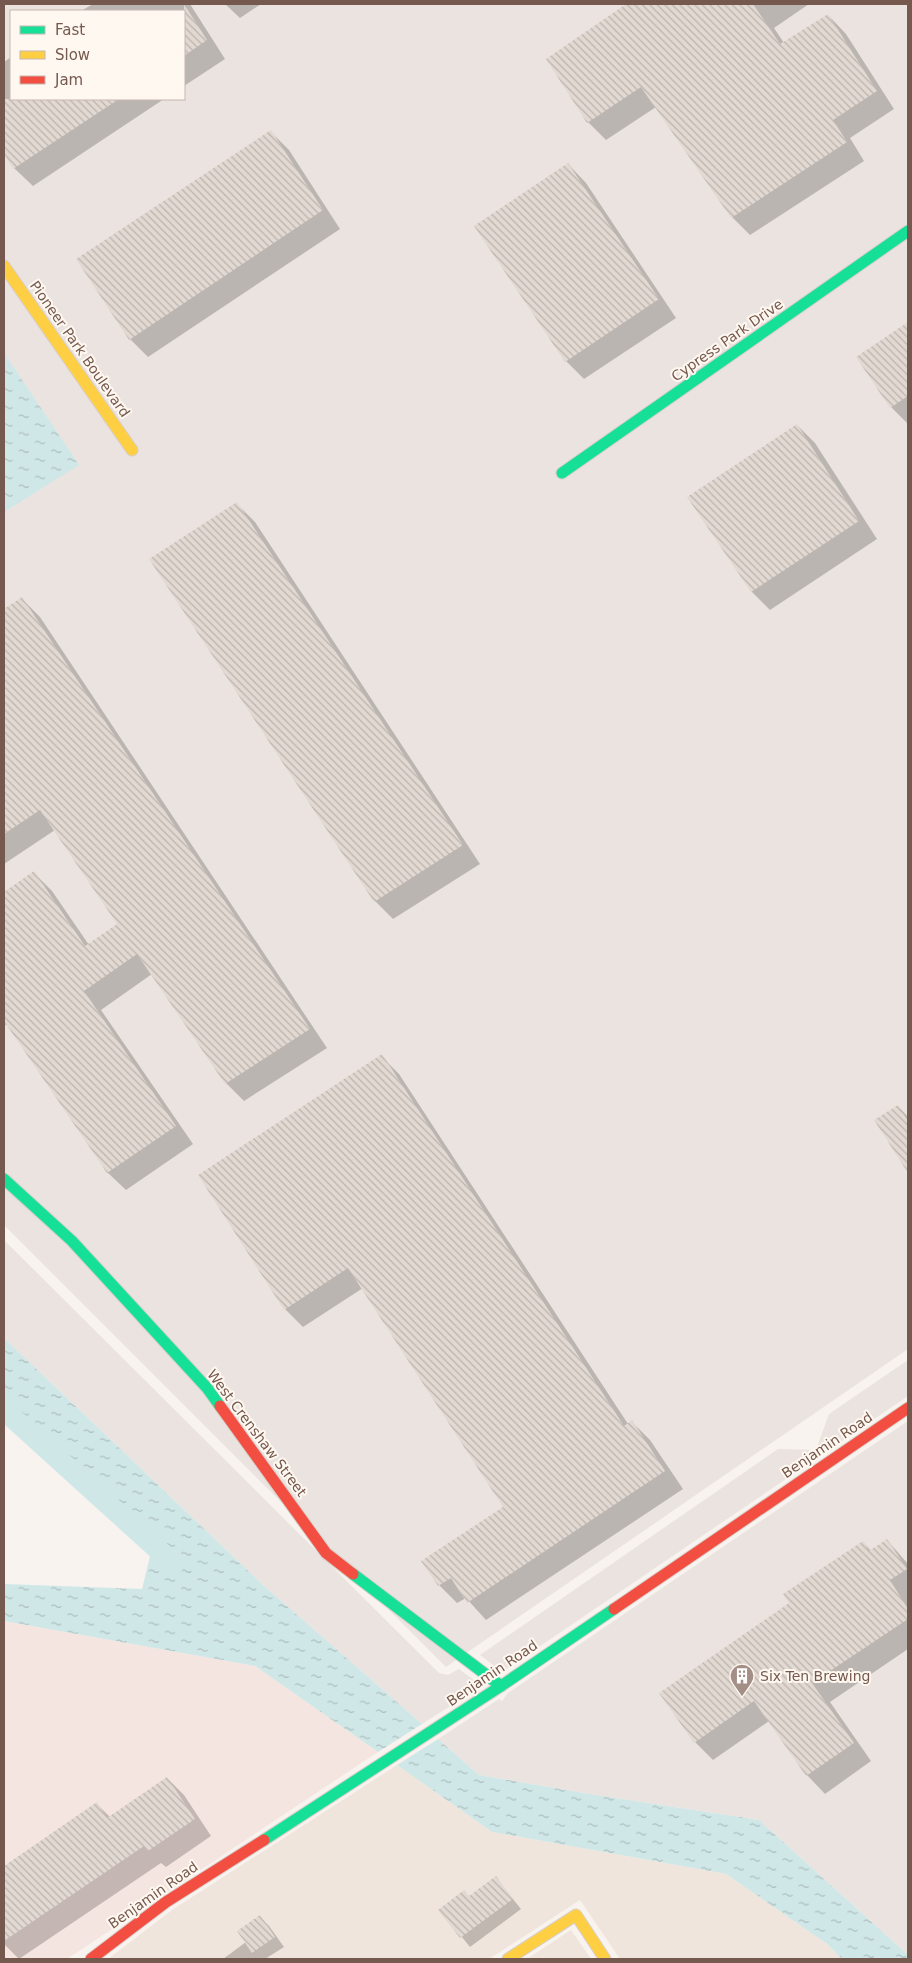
<svg xmlns="http://www.w3.org/2000/svg" width="912" height="1963" font-family="'DejaVu Sans',sans-serif">
  <style>
    .residential { fill: #f0e5dc }
    .commercial { fill: #f5e5e0 }
    .industrial { fill: #eae3df; fill-rule: evenodd }
    .water { fill: url(#water-ripples) }
    .shadow { fill: #0003 }
    .lines { fill: none; stroke-linecap: round; stroke-linejoin: round }
    .canal { stroke: #d0e7e8; stroke-width: 21 }
    .building { fill: url(#building-back-hatch) }
    .fast-casing { stroke: #d7ceca; stroke-width: 13 }
    .slow-casing { stroke: #d7ceca; stroke-width: 13 }
    .jam-casing { stroke: #d7ceca; stroke-width: 13 }
    .fast { stroke: #16e098; stroke-width: 11 }
    .slow { stroke: #ffcf43; stroke-width: 11 }
    .jam { stroke: #f24e42; stroke-width: 11 }
    .labels { text-anchor: middle; dominant-baseline: central; stroke-width: 4; stroke-linejoin: round; paint-order: stroke }
    .street-label { font-size: 14px; fill: #75594e; stroke: #fef8f1 }
    .poi-label { font-size: 14px; fill: #75594e; stroke: #fef8f1; text-anchor: start }
  </style>
  <defs>
    <pattern id="water-ripples" width="26" height="14" patternUnits="userSpaceOnUse" patternTransform="scale(1.25)"><rect width="26" height="14" fill="#d0e7e8"/><path d="M2 4q2-2 4 0t4 0M15 11q2-2 4 0t4 0" fill="none" stroke="#adbebe"/></pattern>
    <pattern id="building-back-hatch" width="6" height="6" patternUnits="userSpaceOnUse" patternTransform="scale(1.25)"><rect width="6" height="6" fill="#e2d9d3"/><path d="M-1 5l2 2M0 0l6 6M5-1l2 2" fill="none" stroke="#bcb3ad"/></pattern>
  </defs>
  <rect width="100%" height="100%" fill="#f8f3ee"/>
  <g class="residential">
    <path d="M 397,1765 L 492,1832 L 726,1874 L 827,1944 L 842,1959 L 620,1959 L 580,1900 L 489,1959 L 108,1959 L 172,1910 Z"/>
    <path d="M 571,1930 L 591,1959 L 527,1959 Z"/>
  </g>
  <path class="commercial" d="M 4,1621 L 255,1666 L 378,1752 L 67,1959 L 4,1959 Z"/>
  <g class="industrial">
    <path d="M 4,4 L 908,4 L 908,1349 L 446,1667 L 4,1225 ZM 11,11 L 184,11 L 184,99 L 11,99 Z"/>
    <path d="M 4,1240 L 439,1673 L 448,1675 L 459,1669 L 482,1686 L 422,1724 L 263,1585 L 4,1338 Z"/>
    <path d="M 908,1360 L 908,1396 L 502,1672 L 480,1655 L 778,1449 L 816,1450 L 829,1414 Z"/>
    <path d="M 908,1421 L 908,1955 L 759,1820 L 596,1795 L 479,1775 L 438,1739 L 499,1699 L 502,1701 L 508,1693 Z"/>
  </g>
  <g class="water">
    <path d="M 4,353 L 79,465 L 4,512 Z"/>
    <path d="M 4,1338 L 263,1585 L 422,1724 L 378,1752 L 255,1666 L 4,1621 L 4,1584 L 142,1589 L 153,1544 L 4,1410 Z"/>
    <path d="M 438,1739 L 479,1775 L 596,1795 L 759,1820 L 908,1955 L 908,1959 L 842,1959 L 827,1944 L 726,1874 L 492,1832 L 397,1765 Z"/>
  </g>
  <g class="shadow">
    <path d="M 93,4 L 190,4 L 225,59 L 184,86 L 184,11 L 81,11 Z"/>
    <path d="M 225,4 L 261,4 L 240,18 Z"/>
    <path d="M 629,4 L 809,4 L 774,28 L 784,43 L 828,15 L 846,34 L 894,109 L 850,138 L 864,161 L 750,235 L 732,217 L 656,107 L 606,140 L 588,122 L 548,60 Z"/>
    <path d="M 11,57 L 11,99 L 164,99 L 33,186 L 14,168 L 4,152 L 4,62 Z"/>
    <path d="M 271,132 L 289,150 L 340,229 L 148,357 L 130,339 Z"/>
    <path d="M 568,164 L 586,183 L 676,318 L 584,379 L 566,361 Z"/>
    <path d="M 908,323 L 908,424 L 891,407 L 858,358 Z"/>
    <path d="M 797,425 L 815,443 L 877,539 L 770,610 L 752,592 L 689,497 Z"/>
    <path d="M 237,504 L 255,522 L 480,864 L 393,919 L 375,901 Z"/>
    <path d="M 22,599 L 40,617 L 327,1048 L 244,1101 L 226,1083 L 152,974 L 101,1010 L 193,1144 L 126,1190 L 107,1172 L 7,1024 L 4,1026 L 4,894 L 34,873 L 52,891 L 89,945 L 119,925 L 55,830 L 4,864 L 4,773 L 12,767 L 4,755 L 4,610 Z"/>
    <path d="M 381,1056 L 399,1074 L 628,1424 L 632,1422 L 650,1440 L 683,1489 L 486,1620 L 466,1598 L 457,1603 L 439,1585 L 504,1507 L 363,1288 L 303,1327 L 285,1309 L 200,1175 Z"/>
    <path d="M 898,1106 L 908,1117 L 908,1171 L 876,1120 Z"/>
    <path d="M 887,1540 L 908,1564 L 908,1649 L 830,1702 L 871,1761 L 825,1794 L 807,1775 L 769,1721 L 713,1760 L 695,1742 L 790,1604 L 863,1542 L 871,1551 Z"/>
    <path d="M 167,1778 L 184,1795 L 211,1836 L 166,1867 L 161,1863 L 19,1959 L 4,1944 L 4,1868 L 97,1804 L 110,1817 Z"/>
    <path d="M 495,1877 L 521,1909 L 470,1947 L 440,1910 L 470,1897 Z"/>
    <path d="M 260,1917 L 269,1926 L 284,1947 L 265,1959 L 223,1959 L 246,1942 Z"/>
  </g>
  <g class="lines">
    <path class="canal" d="M 4,1410 L 174,1564"/>
  </g>
  <g class="building">
    <path d="M 184,4 L 207,40 L 184,56 Z"/>
    <path d="M 626,4 L 753,4 L 780,44 L 828,14 L 877,91 L 833,120 L 847,142 L 731,218 L 641,87 L 587,123 L 546,59 Z"/>
    <path d="M 4,99 L 119,99 L 13,169 L 4,154 Z"/>
    <path d="M 271,130 L 323,210 L 129,340 L 76,259 Z"/>
    <path d="M 568,163 L 659,299 L 565,362 L 474,226 Z"/>
    <path d="M 908,322 L 908,396 L 890,408 L 856,357 Z"/>
    <path d="M 797,424 L 859,521 L 751,592 L 687,497 Z"/>
    <path d="M 237,502 L 463,845 L 374,902 L 149,559 Z"/>
    <path d="M 22,597 L 310,1029 L 225,1084 L 137,954 L 84,991 L 176,1126 L 107,1173 L 4,1021 L 4,892 L 34,871 L 85,946 L 117,924 L 40,810 L 4,834 L 4,609 Z"/>
    <path d="M 382,1054 L 624,1426 L 632,1420 L 665,1471 L 467,1603 L 451,1578 L 438,1586 L 421,1561 L 503,1507 L 348,1268 L 284,1310 L 198,1175 Z"/>
    <path d="M 898,1105 L 908,1121 L 908,1173 L 874,1120 Z"/>
    <path d="M 887,1539 L 907,1569 L 890,1580 L 908,1609 L 908,1619 L 812,1683 L 854,1743 L 806,1776 L 754,1701 L 694,1743 L 659,1693 L 789,1603 L 783,1594 L 863,1541 L 869,1551 Z"/>
    <path d="M 167,1777 L 195,1819 L 148,1851 L 144,1846 L 4,1941 L 4,1866 L 97,1802 L 107,1818 Z"/>
    <path d="M 496,1876 L 513,1899 L 460,1938 L 438,1910 L 464,1890 L 469,1896 Z"/>
    <path d="M 260,1915 L 275,1937 L 252,1953 L 237,1931 Z"/>
  </g>
  <g class="lines">
    <defs>
      <g id="fast">
        <path d="M 562,473 L 908,231"/>
        <path d="M 4,1179 L 72,1241 L 207,1388 L 220,1406"/>
        <path d="M 353,1574 L 501,1686"/>
        <path d="M 264,1840 L 501,1686 L 614,1609"/>
      </g>
      <g id="slow">
        <path d="M 4,266 L 132,450"/>
        <path d="M 508,1959 L 576,1915 L 605,1959"/>
      </g>
      <g id="jam">
        <path d="M 220,1406 L 326,1553 L 353,1574"/>
        <path d="M 614,1609 L 908,1408"/>
        <path d="M 91,1959 L 166,1902 L 264,1840"/>
      </g>
    </defs>
    <use href="#fast" class="fast-casing"/>
    <use href="#slow" class="slow-casing"/>
    <use href="#jam" class="jam-casing"/>
    <use href="#fast" class="fast"/>
    <use href="#slow" class="slow"/>
    <use href="#jam" class="jam"/>
  </g>
  <defs>
    <symbol id="building-pin" viewBox="-11 -11 22 30"><path d="M0 17L-7.5 6A9.5 9.5 0 1 1 7.5 6Z" fill="#a38f86" stroke="#fef8f1"/><path d="M-4-6H4V6H1V3H-1V6H-4ZM-2.5-4.3h1.7v1.8h-1.7ZM.8-4.3h1.7v1.8H.8ZM-2.5-1h1.7V.8h-1.7ZM.8-1h1.7V.8H.8Z" fill="#fff"/></symbol>
  </defs>
  <g fill-rule="evenodd">
    <use href="#building-pin" x="728" y="1662" width="28" height="38"/>
  </g>
  <g class="labels">
    <g class="street-label">
      <text transform="translate(727 340) rotate(-35)">Cypress Park Drive</text>
      <text transform="translate(80 349) rotate(55)">Pioneer Park Boulevard</text>
      <text transform="translate(257 1433) rotate(53)">West Crenshaw Street</text>
      <text transform="translate(827 1445) rotate(-34)">Benjamin Road</text>
      <text transform="translate(492 1673) rotate(-34)">Benjamin Road</text>
      <text transform="translate(153 1895) rotate(-35)">Benjamin Road</text>
    </g>
    <g class="poi-label">
      <text x="760" y="1676">Six Ten Brewing</text>
    </g>
  </g>
  <rect width="912" height="1963" fill="none" stroke="#75594e" stroke-width="10"/>
  <rect x="10" y="10" width="175" height="90" fill="#fef8f1" stroke="#c7b8b0"/>
  <rect x="20" y="26" width="25" height="8" fill="#16e098" stroke="#c7b8b0"/>
  <text x="55" y="35" font-size="15" fill="#75594e">Fast</text>
  <rect x="20" y="51" width="25" height="8" fill="#ffcf43" stroke="#c7b8b0"/>
  <text x="55" y="60" font-size="15" fill="#75594e">Slow</text>
  <rect x="20" y="76" width="25" height="8" fill="#f24e42" stroke="#c7b8b0"/>
  <text x="55" y="85" font-size="15" fill="#75594e">Jam</text>
</svg>
